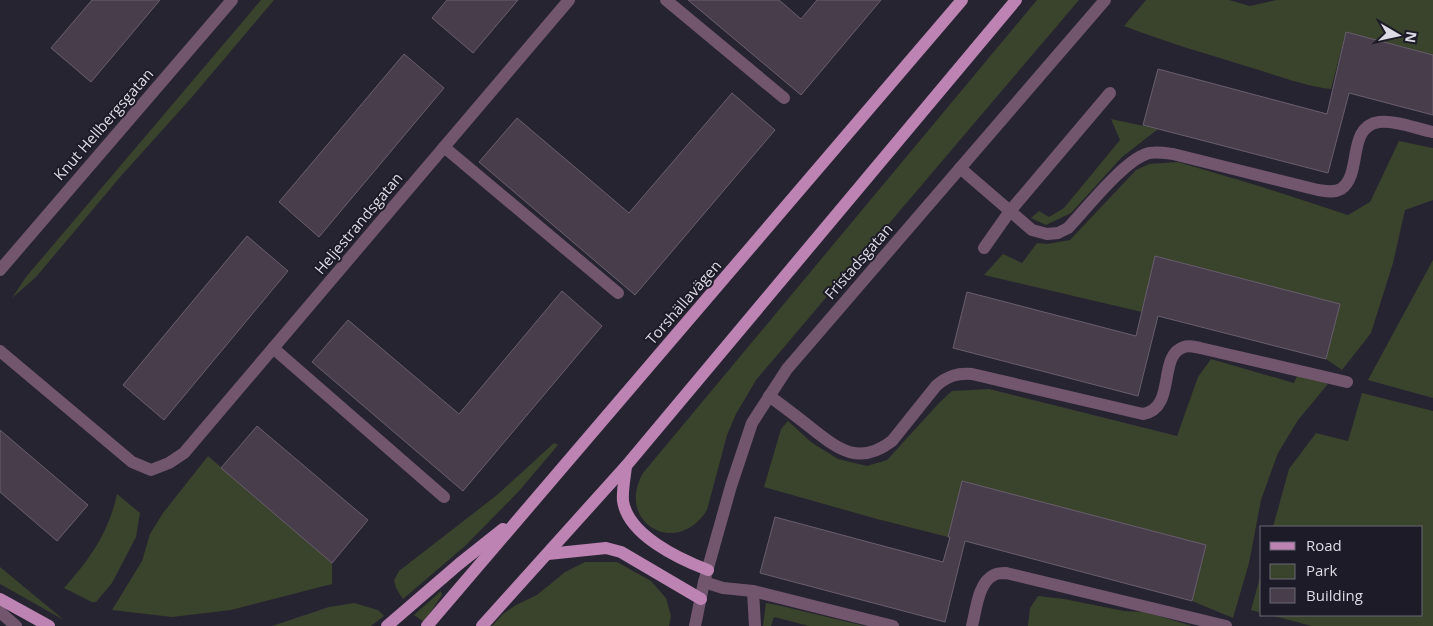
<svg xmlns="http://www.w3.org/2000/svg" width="1433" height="626" font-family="'Open Sans',sans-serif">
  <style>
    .green { fill: #3a432b }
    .building { fill: #483e4b; stroke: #695e6d }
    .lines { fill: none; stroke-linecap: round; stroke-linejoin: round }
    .minor { stroke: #72566d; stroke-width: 12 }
    .major { stroke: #bc83b3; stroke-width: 12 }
    .labels { text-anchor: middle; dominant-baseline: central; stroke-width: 4; stroke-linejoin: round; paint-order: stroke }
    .street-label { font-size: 15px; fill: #dddbe5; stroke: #1e1b28 }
  </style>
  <rect width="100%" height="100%" fill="#272432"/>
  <g class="green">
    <path d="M 261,0 L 274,0 L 192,97 L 121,176 L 36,277 L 12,298 L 26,277 Z"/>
    <path d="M 1037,0 L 1079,0 L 756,380 L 736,414 L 727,435 L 707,510 C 676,559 615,522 643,473 Z"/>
    <path d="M 1146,0 L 1229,0 L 1250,6 L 1276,0 L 1433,0 L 1433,55 L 1346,32 L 1331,89 C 1302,86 1277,75 1249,67 C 1207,54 1165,42 1124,26 Z"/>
    <path d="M 1111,119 L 1158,129 L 1122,157 L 1071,213 L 1046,225 L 1031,218 L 1039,211 L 1049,217 L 1064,208 L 1120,140 Z"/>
    <path d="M 1399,141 L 1433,148 L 1433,200 L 1405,210 L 1393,263 L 1371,333 L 1342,370 L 1326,359 L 1340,304 L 1156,256 L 1142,312 L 984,275 L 1003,254 L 1022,263 L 1037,243 L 1047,244 L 1070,240 L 1136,170 L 1149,164 L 1178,162 L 1259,186 L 1348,215 L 1370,202 Z"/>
    <path d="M 1433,260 L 1433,398 L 1368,380 Z"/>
    <path d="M 1211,359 L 1294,383 L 1299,371 L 1328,384 L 1298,420 L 1278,453 L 1261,500 L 1249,563 L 1233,618 L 1192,601 L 1206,545 L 962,482 L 948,537 L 877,519 L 764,487 L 781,429 L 788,421 L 811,442 L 838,459 L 867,466 L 887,460 L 939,403 L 952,391 L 989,389 L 1177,436 L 1198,377 Z"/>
    <path d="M 1362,393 L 1433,411 L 1433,626 L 1312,626 L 1270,615 L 1422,615 L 1422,527 L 1273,527 L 1289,469 L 1316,433 L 1348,441 Z"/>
    <path d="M 554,443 L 558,445 L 519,491 L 465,546 L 403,599 L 396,588 L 394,580 L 399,571 L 497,495 Z"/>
    <path d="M 208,456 L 332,563 L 332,584 L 231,610 L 172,617 L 112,610 L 142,561 L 150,534 L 163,513 Z"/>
    <path d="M 117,494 L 140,513 L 136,537 L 112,583 L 96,602 L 92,602 L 64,588 C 90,559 109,532 117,494 Z"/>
    <path d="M 585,562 L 617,562 L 651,581 L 666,598 L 671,616 L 669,626 L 492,626 L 503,614 L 516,605 L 537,595 L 565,572 Z"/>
    <path d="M 0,567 L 64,620 L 0,584 Z"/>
    <path d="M 1262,570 L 1262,613 L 1251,610 Z"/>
    <path d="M 441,591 L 442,595 L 424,622 L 414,615 Z"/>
    <path d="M 1038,596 L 1064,599 L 1124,611 L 1145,612 L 1192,626 L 1028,626 L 1030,608 Z"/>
    <path d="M 354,603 L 378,610 L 384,616 L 371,626 L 272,626 L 329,607 Z"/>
    <path d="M 766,603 L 777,605 L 865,626 L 809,626 L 774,617 L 771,626 L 763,626 Z"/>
  </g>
  <g class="building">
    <path d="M 92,0 L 160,0 L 91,82 L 51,48 Z"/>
    <path d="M 447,0 L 518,0 L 473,53 L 432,18 Z"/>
    <path d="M 688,0 L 779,0 L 801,19 L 817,0 L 881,0 L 801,95 Z"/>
    <path d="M 1346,32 L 1433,55 L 1433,115 L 1349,93 L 1328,173 L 1143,125 L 1158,69 L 1327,114 Z"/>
    <path d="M 404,54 L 444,88 L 319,237 L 279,202 Z"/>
    <path d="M 732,93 L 775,130 L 635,295 L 479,162 L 517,118 L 629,213 Z"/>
    <path d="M 247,236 L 288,271 L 164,420 L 123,385 Z"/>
    <path d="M 1155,256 L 1340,304 L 1326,359 L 1158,316 L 1138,396 L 953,348 L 967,292 L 1136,336 Z"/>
    <path d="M 562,291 L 602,326 L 463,491 L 312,362 L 348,320 L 459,414 Z"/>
    <path d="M 257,426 L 368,520 L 332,563 L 221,468 Z"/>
    <path d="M 0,430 L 88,505 L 57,541 L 0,492 Z"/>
    <path d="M 962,481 L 1206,545 L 1192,601 L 965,541 L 945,622 L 760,573 L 775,517 L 943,562 L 950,537 L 948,537 Z"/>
  </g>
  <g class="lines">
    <g class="minor">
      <path d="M 666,0 L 784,98"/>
      <path d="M 444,147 L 618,293"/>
      <path d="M 960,168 L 1032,230 L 1047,234 L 1058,233 L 1068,228 C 1086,209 1123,162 1146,154 C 1154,151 1165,153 1173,154 L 1318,190 C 1326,191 1334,193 1341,189 C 1363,174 1346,127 1379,122 C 1396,120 1417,129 1433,132"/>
      <path d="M 984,248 L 1010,211 L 1110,93"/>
      <path d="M 0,270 L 232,0"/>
      <path d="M 273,348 L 444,497"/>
      <path d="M 0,351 L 132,462 L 151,470 L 169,463 L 184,453 L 569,0"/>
      <path d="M 769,396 C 783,406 796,416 810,427 C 837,448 858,467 892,441 L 936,386 C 947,376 957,373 972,374 L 1143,414 C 1177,408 1157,355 1184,347 C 1189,345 1195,347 1200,348 L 1347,382"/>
      <path d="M 704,582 L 723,588 L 753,591 L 893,626"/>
      <path d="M 753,591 L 755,626"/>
      <path d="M 0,612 L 16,626"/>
      <path d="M 695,626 L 704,582 L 731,486 L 752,423 L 787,369 L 1105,0"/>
      <path d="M 972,626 C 976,611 978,582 994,575 C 997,573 1002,573 1006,573 L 1226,626"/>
    </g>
    <g class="major">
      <path d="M 626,466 C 625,477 622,490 623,501 C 628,535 679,559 708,570"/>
      <path d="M 548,554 L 606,548 L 621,552 L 701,599"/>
      <path d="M 0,599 L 49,626"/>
      <path d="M 387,626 L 459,564 L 503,529"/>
      <path d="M 427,626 L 962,0"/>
      <path d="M 482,626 L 626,466 L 1016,0"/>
    </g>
  </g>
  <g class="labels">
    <g class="street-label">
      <text transform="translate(103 124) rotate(-49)">Knut Hellbergsgatan</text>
      <text transform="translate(358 223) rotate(-50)">Heljestrandsgatan</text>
      <text transform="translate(858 261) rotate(-49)">Fristadsgatan</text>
      <text transform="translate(683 302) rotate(-49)">Torshällavägen</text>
    </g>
  </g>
  <rect x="1260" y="526" width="162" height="90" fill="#1e1b28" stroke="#6a6874"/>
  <rect x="1270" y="542" width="25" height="8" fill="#bc83b3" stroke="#6a6874"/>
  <text x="1306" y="551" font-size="15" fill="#dddbe5">Road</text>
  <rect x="1270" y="564" width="25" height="15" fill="#3a432b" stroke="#6a6874"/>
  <text x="1306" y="576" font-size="15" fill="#dddbe5">Park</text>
  <rect x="1270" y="588" width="25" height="15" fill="#483e4b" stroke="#6a6874"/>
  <text x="1306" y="601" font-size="15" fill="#dddbe5">Building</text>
  <g transform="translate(1398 35) rotate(99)" stroke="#1e1b28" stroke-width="4" paint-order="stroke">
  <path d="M0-4L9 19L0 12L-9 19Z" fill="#dddbe5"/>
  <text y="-8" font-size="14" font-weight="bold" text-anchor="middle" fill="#dddbe5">N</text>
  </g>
</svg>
